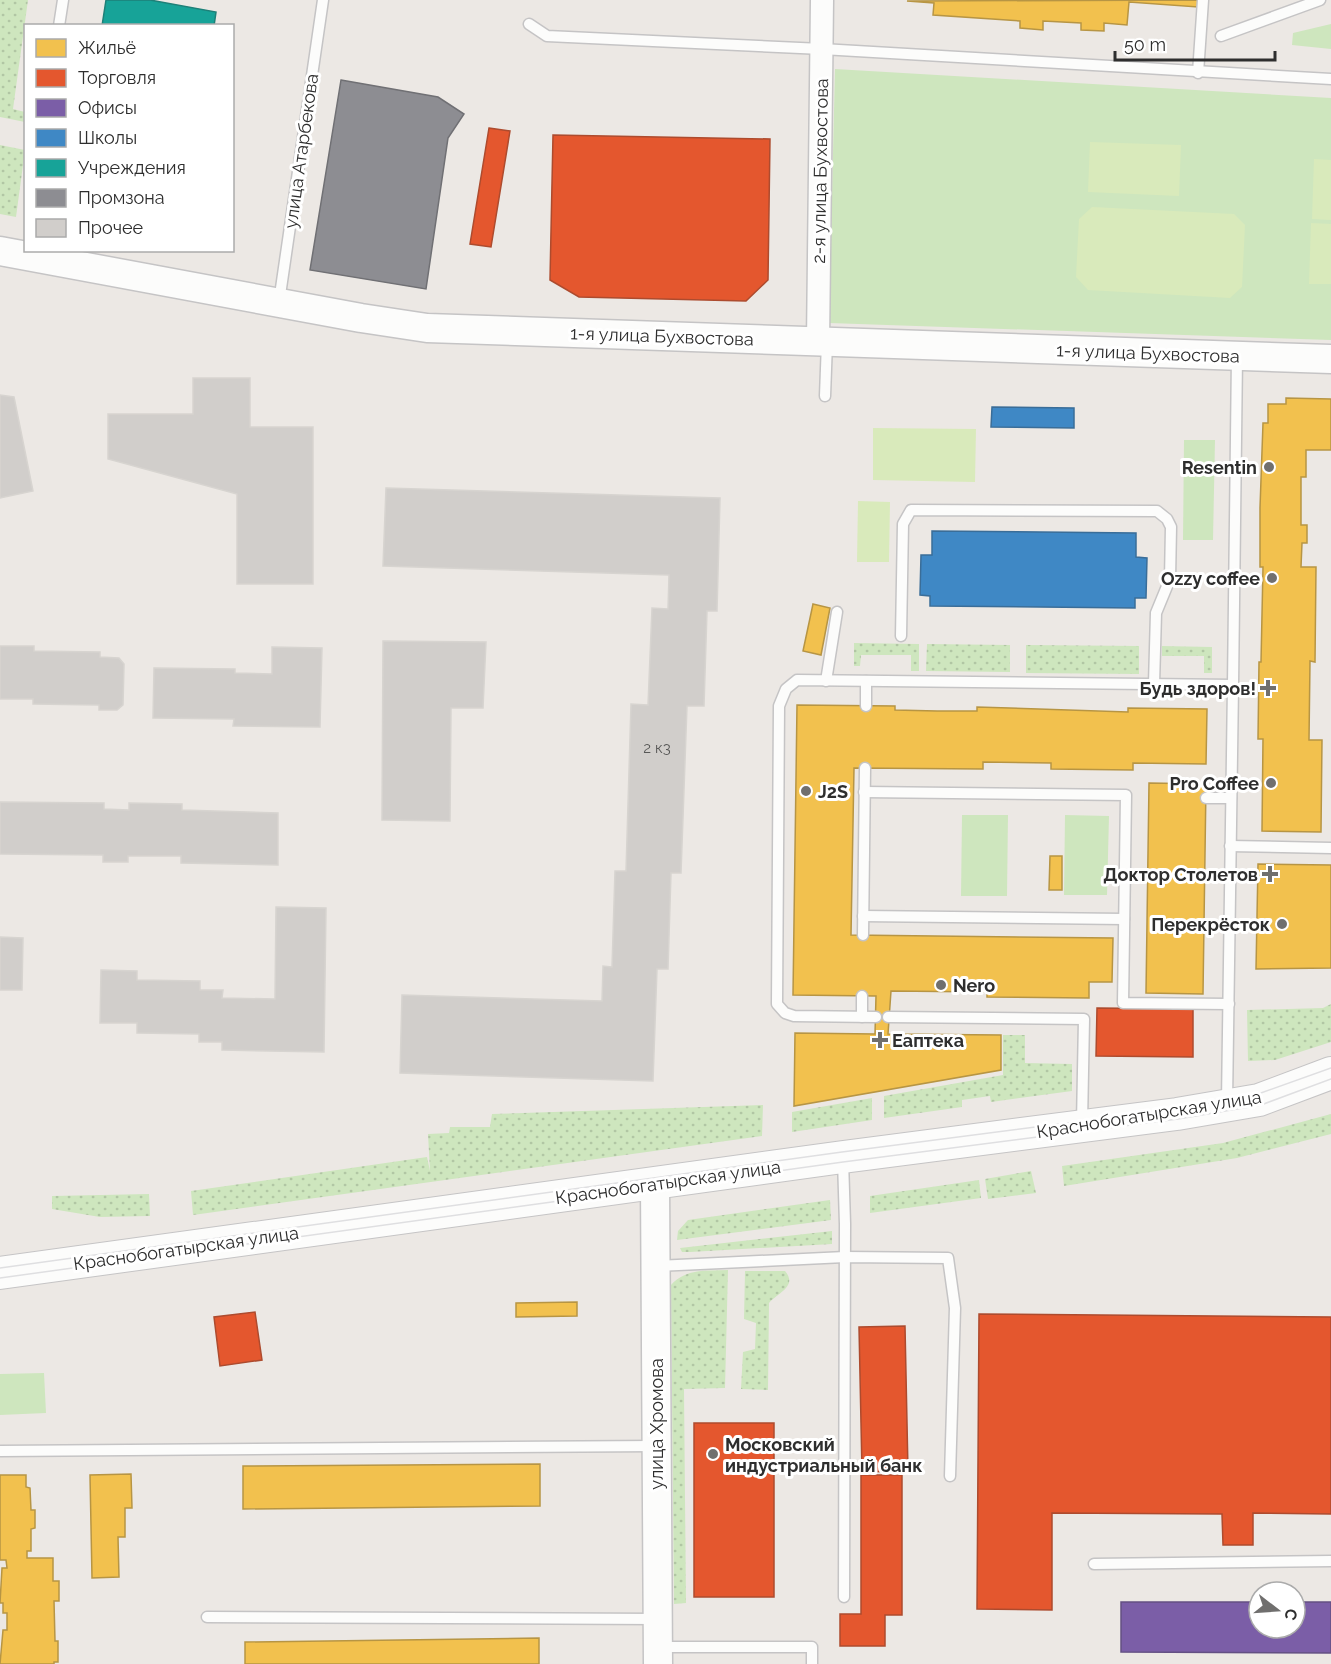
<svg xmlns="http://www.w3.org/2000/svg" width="1331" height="1664" font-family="Raleway,sans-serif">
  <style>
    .grass { fill: url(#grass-dots) }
    .park { fill: #cee6be }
    .pitch { fill: #d9eabb }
    .homes { fill: #f2c14e; stroke: #b79544; stroke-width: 1.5 }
    .shops { fill: #e4572e; stroke: #ad4b2e; stroke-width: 1.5 }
    .offices { fill: #7b5ea7; stroke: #645083; stroke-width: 1.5 }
    .schools { fill: #3f88c5; stroke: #3a6d98; stroke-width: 1.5 }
    .public { fill: #17a398; stroke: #1e8078; stroke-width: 1.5 }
    .industry { fill: #8d8d92; stroke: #707074; stroke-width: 1.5 }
    .building { fill: #d1cecb; stroke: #d7d4d0; stroke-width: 1.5 }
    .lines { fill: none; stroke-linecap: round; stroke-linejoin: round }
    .service-casing { stroke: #c5c4c5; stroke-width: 13 }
    .minor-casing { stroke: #c5c4c5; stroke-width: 25 }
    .tertiary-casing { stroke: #c5c4c5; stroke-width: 31 }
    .secondary-casing { stroke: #c5c4c5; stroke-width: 34 }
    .service { stroke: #fcfcfb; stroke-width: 10 }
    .minor { stroke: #fcfcfb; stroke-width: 22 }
    .tertiary { stroke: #fcfcfb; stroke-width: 28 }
    .secondary { stroke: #fcfcfb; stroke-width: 32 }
    .tram { stroke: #dfdfe1; stroke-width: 1.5 }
    .poi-dot { fill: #706f6e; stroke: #fff; stroke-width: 2 }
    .labels { text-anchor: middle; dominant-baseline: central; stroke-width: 6; stroke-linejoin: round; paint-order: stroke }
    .number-label { font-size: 15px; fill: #585857 }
    .street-label { font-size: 18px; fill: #2e2e2e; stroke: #fff }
    .poi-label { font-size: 18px; font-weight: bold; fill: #2e2e2e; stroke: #fff; text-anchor: end }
  </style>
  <defs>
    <pattern id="grass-dots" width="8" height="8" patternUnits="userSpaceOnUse" patternTransform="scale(1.5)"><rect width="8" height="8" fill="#cee6be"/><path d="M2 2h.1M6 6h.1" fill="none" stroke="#b1c6a4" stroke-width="1.8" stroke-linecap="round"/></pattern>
  </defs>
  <rect width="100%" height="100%" fill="#ece8e4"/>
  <g class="grass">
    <path d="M 0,0 L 28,0 L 13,109 L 25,112 L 25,122 L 0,117 Z"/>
    <path d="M 0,145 L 25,150 L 16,217 L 0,214 Z"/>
    <path d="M 854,643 L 919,644 L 919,671 L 911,671 L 911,655 L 861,655 L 860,666 L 854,666 Z"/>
    <path d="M 927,644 L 1010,645 L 1010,672 L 926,671 Z"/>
    <path d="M 1026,645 L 1139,646 L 1139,674 L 1026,673 Z"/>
    <path d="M 1162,646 L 1212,647 L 1212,673 L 1204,673 L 1204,656 L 1162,656 Z"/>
    <path d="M 1331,1004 L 1331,1042 L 1275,1060 L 1248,1061 L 1247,1010 L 1323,1008 Z"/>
    <path d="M 1003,1035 L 1025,1035 L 1025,1063 L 1072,1064 L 1072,1091 L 991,1102 L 990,1096 L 962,1100 L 962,1107 L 884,1118 L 884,1096 L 1003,1075 Z"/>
    <path d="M 872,1098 L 872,1120 L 792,1132 L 792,1112 Z"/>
    <path d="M 763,1105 L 762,1136 L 193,1215 L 191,1191 L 427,1157 L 430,1171 L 428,1134 L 449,1133 L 450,1127 L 490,1127 L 492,1114 Z"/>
    <path d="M 1331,1114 L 1331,1134 L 1237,1158 L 1064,1186 L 1062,1166 L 1223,1143 Z"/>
    <path d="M 1031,1171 L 1036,1193 L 988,1199 L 985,1179 Z"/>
    <path d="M 979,1180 L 981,1198 L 870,1213 L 870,1196 Z"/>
    <path d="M 149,1194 L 150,1216 L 100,1217 L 52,1209 L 52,1196 Z"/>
    <path d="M 830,1200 L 831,1220 L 677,1240 L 678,1231 L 688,1220 Z"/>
    <path d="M 832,1231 L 832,1244 L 690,1252 L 682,1252 L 680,1248 Z"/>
    <path d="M 728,1270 L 725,1388 L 684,1389 L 686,1603 L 674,1604 L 671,1285 C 686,1268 707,1271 728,1270 Z"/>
    <path d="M 745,1271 L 785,1271 C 798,1286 778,1293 769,1303 L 768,1390 L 741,1389 L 743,1352 L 755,1349 L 756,1323 L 744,1319 Z"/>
  </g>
  <g class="park">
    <path d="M 1331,24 L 1331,49 L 1292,45 L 1293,33 Z"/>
    <path d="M 835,69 L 1331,98 L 1331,340 L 829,323 Z"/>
    <path d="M 1184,440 L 1215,440 L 1213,540 L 1183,540 Z"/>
    <path d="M 962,815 L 1008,815 L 1007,896 L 961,896 Z"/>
    <path d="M 1065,815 L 1109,816 L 1107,895 L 1064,895 Z"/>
    <path d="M 44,1373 L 46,1413 L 0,1415 L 0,1374 Z"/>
  </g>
  <g class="pitch">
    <path d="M 1090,142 L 1181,145 L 1179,196 L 1088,192 Z"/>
    <path d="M 1314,159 L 1331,160 L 1331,220 L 1312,219 Z"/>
    <path d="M 1092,207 L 1234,214 L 1245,225 L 1242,287 L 1230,298 L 1088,290 L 1076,277 L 1079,219 Z"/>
    <path d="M 1311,223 L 1331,224 L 1331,284 L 1309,284 Z"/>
    <path d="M 873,428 L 976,429 L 975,482 L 873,480 Z"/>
    <path d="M 858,501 L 890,502 L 889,562 L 857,562 Z"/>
  </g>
  <g class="homes">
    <path d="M 1198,0 L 1198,7 L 1129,2 L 1127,25 L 1104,23 L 1104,31 L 1081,30 L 1081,23 L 1043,21 L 1043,30 L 1020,28 L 1020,21 L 933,15 L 934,3 L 907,1 Z"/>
    <path d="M 1286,398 L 1331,399 L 1331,450 L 1306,450 L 1306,477 L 1301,477 L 1301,525 L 1307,525 L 1307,543 L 1302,543 L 1301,567 L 1316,567 L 1315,662 L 1310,661 L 1309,740 L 1322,740 L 1321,832 L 1262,831 L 1263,739 L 1258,739 L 1259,662 L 1261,662 L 1263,567 L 1260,567 L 1260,508 L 1263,423 L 1268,423 L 1268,404 L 1286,404 Z"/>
    <path d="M 813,604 L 830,608 L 821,655 L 803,651 Z"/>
    <path d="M 797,705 L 895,706 L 895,710 L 937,711 L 977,711 L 977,707 L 1128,712 L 1128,708 L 1207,709 L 1206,764 L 1133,763 L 1133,770 L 1051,769 L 1051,763 L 983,762 L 983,769 L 854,768 L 851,935 L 1113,938 L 1112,982 L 1089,982 L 1089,998 L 987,997 L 987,992 L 891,991 L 888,1034 L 1001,1035 L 1001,1070 L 794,1106 L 795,1033 L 875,1034 L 876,996 L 793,995 Z"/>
    <path d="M 1149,783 L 1206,784 L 1203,994 L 1146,993 Z"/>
    <path d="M 1050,856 L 1062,856 L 1062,890 L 1049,890 Z"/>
    <path d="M 1258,864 L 1331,865 L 1331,968 L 1256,969 Z"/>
    <path d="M 577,1302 L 577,1316 L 516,1317 L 516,1303 Z"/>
    <path d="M 540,1464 L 540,1506 L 243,1509 L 243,1466 Z"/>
    <path d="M 131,1474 L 132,1508 L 125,1508 L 125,1537 L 118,1537 L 119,1577 L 92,1578 L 90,1475 Z"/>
    <path d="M 0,1475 L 26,1475 L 26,1487 L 30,1488 L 31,1510 L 35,1510 L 35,1528 L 31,1529 L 31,1551 L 27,1551 L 27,1558 L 53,1558 L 53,1581 L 59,1581 L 59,1601 L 54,1601 L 55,1641 L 58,1641 L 58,1662 L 54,1662 L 54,1664 L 0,1664 L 3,1630 L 7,1630 L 7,1613 L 3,1613 L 3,1603 L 0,1603 L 2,1568 L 7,1568 L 6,1560 L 0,1560 Z"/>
    <path d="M 539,1638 L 539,1664 L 245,1664 L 245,1642 Z"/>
  </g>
  <g class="shops">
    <path d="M 489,128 L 510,131 L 491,247 L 470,244 Z"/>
    <path d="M 553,135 L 770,139 L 768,280 L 746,301 L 579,297 L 550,280 Z"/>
    <path d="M 1097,1008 L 1193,1009 L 1193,1057 L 1096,1056 Z"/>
    <path d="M 255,1312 L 262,1360 L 220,1366 L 214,1317 Z"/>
    <path d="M 979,1314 L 1331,1317 L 1331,1514 L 1253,1513 L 1253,1545 L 1223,1545 L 1222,1514 L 1052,1513 L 1052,1610 L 977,1609 Z"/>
    <path d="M 905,1326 L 908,1471 L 862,1472 L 859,1327 Z"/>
    <rect x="694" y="1423" width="80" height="174"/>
    <path d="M 861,1475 L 902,1475 L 902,1615 L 885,1615 L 885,1646 L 840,1646 L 840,1614 L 861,1614 Z"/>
  </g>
  <path class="offices" d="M 1121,1602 L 1259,1602 L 1259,1628 L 1295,1628 L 1295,1602 L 1331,1602 L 1331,1653 L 1121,1652 Z"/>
  <g class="schools">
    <path d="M 992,407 L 1074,408 L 1074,428 L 991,427 Z"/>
    <path d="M 932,531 L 1136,533 L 1136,557 L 1147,558 L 1146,598 L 1135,598 L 1135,608 L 930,606 L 930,596 L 920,595 L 921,555 L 932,555 Z"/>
  </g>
  <path class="public" d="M 106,0 L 150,0 L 216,12 L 214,26 L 102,26 Z"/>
  <path class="industry" d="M 341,80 L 438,97 L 464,114 L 448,138 L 426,289 L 310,270 Z"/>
  <g class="building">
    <path d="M 193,378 L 250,378 L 250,427 L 313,427 L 313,584 L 237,584 L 237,494 L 108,459 L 108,414 L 193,414 Z"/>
    <path d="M 0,395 L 14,397 L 33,491 L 0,498 Z"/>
    <path d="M 386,488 L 720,498 L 717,611 L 707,611 L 704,706 L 687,706 L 681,873 L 671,873 L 668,969 L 657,969 L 653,1081 L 400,1073 L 402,995 L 602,1001 L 603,966 L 612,967 L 615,871 L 626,871 L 631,704 L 648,705 L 652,608 L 668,609 L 669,575 L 383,566 Z"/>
    <path d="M 383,641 L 486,642 L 483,708 L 451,708 L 450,821 L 382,820 Z"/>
    <path d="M 0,646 L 34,646 L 34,651 L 100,652 L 100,657 L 119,658 L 124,664 L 123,705 L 117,710 L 99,710 L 99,705 L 33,704 L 33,699 L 0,699 Z"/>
    <path d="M 272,647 L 322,648 L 320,727 L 233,726 L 234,719 L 153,718 L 154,668 L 235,669 L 235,673 L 272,674 Z"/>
    <path d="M 0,802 L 104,803 L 104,809 L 129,810 L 129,803 L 182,804 L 182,810 L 278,813 L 278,865 L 181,863 L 181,856 L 128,856 L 128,862 L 103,862 L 103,855 L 0,854 Z"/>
    <path d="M 276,907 L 326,908 L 324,1052 L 222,1050 L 222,1042 L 199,1042 L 199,1034 L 137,1033 L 137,1023 L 100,1023 L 101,970 L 137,971 L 137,980 L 200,981 L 200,990 L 223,990 L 222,998 L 275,999 Z"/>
    <path d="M 0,937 L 23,938 L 22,990 L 0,990 Z"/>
  </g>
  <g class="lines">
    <defs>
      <g id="service">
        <path d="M 529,24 L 547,36 L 822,49 L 1331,79"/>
        <path d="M 59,26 L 63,0"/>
        <path d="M 1221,36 L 1320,0"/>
        <path d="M 1198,73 L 1203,0"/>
        <path d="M 279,302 L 323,0"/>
        <path d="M 825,396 L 827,342"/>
        <path d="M 901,636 L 903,524 L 911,510 L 1157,511 L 1167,519 L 1171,527 L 1170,579 L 1156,613 L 1154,684"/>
        <path d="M 826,681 L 837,612"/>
        <path d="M 1233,685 L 1237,356"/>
        <path d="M 866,706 L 866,681"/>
        <path d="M 864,792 L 1126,795 L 1123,1003 L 1229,1004"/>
        <path d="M 1206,798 L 1231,798"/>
        <path d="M 1230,846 L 1331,848"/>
        <path d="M 863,916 L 1124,919"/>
        <path d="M 863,935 L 865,768"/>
        <path d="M 862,1017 L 862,996"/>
        <path d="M 876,1017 L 794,1016 L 785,1013 L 777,1004 L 779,706 L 786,689 L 797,680 L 1233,685 L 1227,1102"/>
        <path d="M 888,1017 L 1084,1019 L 1082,1123"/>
        <path d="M 843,1160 L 845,1224 L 844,1597"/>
        <path d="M 657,1266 L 845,1257 L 948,1258 L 955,1308 L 950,1476"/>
        <path d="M 0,1451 L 655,1446"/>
        <path d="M 1094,1564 L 1331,1561"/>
        <path d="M 207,1617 L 657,1619"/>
        <path d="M 658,1647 L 812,1647 L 812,1664"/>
      </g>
      <path id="minor" d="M 818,342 L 822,0"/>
      <g id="tertiary">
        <path d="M 0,251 L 361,318 L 427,328 L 1331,359"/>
        <path d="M 655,1184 L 658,1664"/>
      </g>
      <path id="secondary" d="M 0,1273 L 843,1157 L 1177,1114 L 1259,1100 L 1331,1073"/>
    </defs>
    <use href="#service" class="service-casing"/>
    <use href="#minor" class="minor-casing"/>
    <use href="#tertiary" class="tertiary-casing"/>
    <use href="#secondary" class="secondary-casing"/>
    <use href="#service" class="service"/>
    <use href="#minor" class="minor"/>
    <use href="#tertiary" class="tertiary"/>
    <use href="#secondary" class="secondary"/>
    <g class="tram">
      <path d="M 0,1268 L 842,1152 L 1176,1109 L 1258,1094 L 1331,1068"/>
      <path d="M 0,1278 L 843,1162 L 1178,1119 L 1261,1105 L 1331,1079"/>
    </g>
  </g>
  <g class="poi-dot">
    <circle cx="1269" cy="467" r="6"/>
    <circle cx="1272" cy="578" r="6"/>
    <path d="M1265 679h6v6h6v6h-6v6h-6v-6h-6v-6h6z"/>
    <circle cx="1271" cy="783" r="6"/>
    <circle cx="806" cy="791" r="6"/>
    <path d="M1267 865h6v6h6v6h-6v6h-6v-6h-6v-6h6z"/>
    <circle cx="1282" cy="924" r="6"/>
    <circle cx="941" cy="985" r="6"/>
    <path d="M877 1031h6v6h6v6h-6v6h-6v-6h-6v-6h6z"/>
    <circle cx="713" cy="1454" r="6"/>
  </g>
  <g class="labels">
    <g class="number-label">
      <text x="657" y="748">2 к3</text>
    </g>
    <g class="street-label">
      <text transform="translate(301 151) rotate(-82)">улица Атарбекова</text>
      <text transform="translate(820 171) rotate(-89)">2-я улица Бухвостова</text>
      <text transform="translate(662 336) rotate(2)">1-я улица Бухвостова</text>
      <text transform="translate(1148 353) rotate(2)">1-я улица Бухвостова</text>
      <text transform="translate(1149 1114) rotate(-9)">Краснобогатырская улица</text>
      <text transform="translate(668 1182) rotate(-8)">Краснобогатырская улица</text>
      <text transform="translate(186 1248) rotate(-8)">Краснобогатырская улица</text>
      <text transform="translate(656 1424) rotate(-90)">улица Хромова</text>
    </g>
    <g class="poi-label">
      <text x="1257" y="467">Resentin</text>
      <text x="1260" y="578">Ozzy coffee</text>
      <text x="1256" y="688">Будь здоров!</text>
      <text x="1259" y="783">Pro Coffee</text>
      <text x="818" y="791" text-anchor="start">J2S</text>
      <text x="1258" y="874">Доктор Столетов</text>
      <text x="1270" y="924">Перекрёсток</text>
      <text x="953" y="985" text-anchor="start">Nero</text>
      <text x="892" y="1040" text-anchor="start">Еаптека</text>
      <text x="725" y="1444" text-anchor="start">Московский<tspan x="725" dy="21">индустриальный банк</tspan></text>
    </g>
  </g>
  <rect x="24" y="24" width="210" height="228" fill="#ffffff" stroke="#ababab" stroke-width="1.5"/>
  <rect x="36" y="39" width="30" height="18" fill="#f2c14e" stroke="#ababab" stroke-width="1.5"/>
  <text x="78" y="54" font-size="18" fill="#2e2e2e">Жильё</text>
  <rect x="36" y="69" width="30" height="18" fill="#e4572e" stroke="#ababab" stroke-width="1.5"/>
  <text x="78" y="84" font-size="18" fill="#2e2e2e">Торговля</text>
  <rect x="36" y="99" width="30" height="18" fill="#7b5ea7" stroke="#ababab" stroke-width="1.5"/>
  <text x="78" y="114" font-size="18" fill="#2e2e2e">Офисы</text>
  <rect x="36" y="129" width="30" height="18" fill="#3f88c5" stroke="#ababab" stroke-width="1.5"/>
  <text x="78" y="144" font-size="18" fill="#2e2e2e">Школы</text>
  <rect x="36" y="159" width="30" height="18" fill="#17a398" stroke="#ababab" stroke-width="1.5"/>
  <text x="78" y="174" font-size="18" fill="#2e2e2e">Учреждения</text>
  <rect x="36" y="189" width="30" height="18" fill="#8d8d92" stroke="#ababab" stroke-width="1.5"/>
  <text x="78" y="204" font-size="18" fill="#2e2e2e">Промзона</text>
  <rect x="36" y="219" width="30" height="18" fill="#d1cecb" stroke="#ababab" stroke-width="1.5"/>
  <text x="78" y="234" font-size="18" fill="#2e2e2e">Прочее</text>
  <g transform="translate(1277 1610) rotate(107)"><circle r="28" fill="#ffffff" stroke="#ababab" stroke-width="1.5"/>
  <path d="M0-4.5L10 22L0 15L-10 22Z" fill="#706f6e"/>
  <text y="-9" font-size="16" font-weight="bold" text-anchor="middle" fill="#2e2e2e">С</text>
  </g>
  <path d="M1115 51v9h160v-9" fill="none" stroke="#2e2e2e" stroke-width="3"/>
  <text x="1124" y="51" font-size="18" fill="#2e2e2e" stroke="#ffffff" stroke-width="4.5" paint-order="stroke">50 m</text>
</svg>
